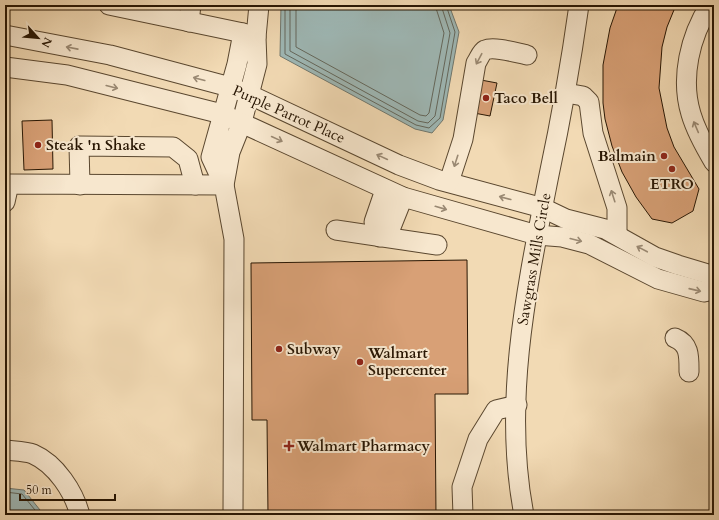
<svg xmlns="http://www.w3.org/2000/svg" width="719" height="520" font-family="Cardo,serif">
  <style>
    .water { fill: #9eb8b6; stroke: #6f776e }
    .lines { fill: none; stroke-linecap: round; stroke-linejoin: round }
    .shore { stroke: #63675c; stroke-width: 1 }
    .building { fill: #d8a076; stroke: #281603 }
    .minor-casing { stroke: #5a472f; stroke-width: 21 }
    .minor { stroke: #f7e7ce; stroke-width: 19 }
    .oneway { stroke: #9a8973 }
    .poi-dot { fill: #8f2418; stroke: #f7e7ce; stroke-width: 1.5 }
    .labels { text-anchor: middle; dominant-baseline: central; stroke-width: 4; stroke-linejoin: round; paint-order: stroke }
    .poi-label { font-size: 15px; font-weight: bold; fill: #281603; stroke: #f7e7ce; text-anchor: start }
    .street-label { font-size: 15px; fill: #281603; stroke: #f7e7ce }
  </style>
  <rect width="100%" height="100%" fill="#f2dab4"/>
  <filter id="stains"><feTurbulence type="fractalNoise" baseFrequency=".005" numOctaves="4"/><feColorMatrix values="0 0 0 0 .2 0 0 0 0 .09 0 0 0 0 .02 0 0 0 .5 -.17"/></filter>
  <radialGradient id="worn" r=".72"><stop offset=".6" stop-color="#630" stop-opacity="0"/><stop offset="1" stop-color="#630" stop-opacity=".3"/></radialGradient>
  <g class="water">
    <path d="M 281,5 L 449,5 L 459,32 L 443,120 L 432,133 L 415,129 L 280,56 Z"/>
    <path d="M 5,488 L 24,490 L 44,515 L 5,515 Z"/>
  </g>
  <g class="lines">
    <g class="shore">
      <path d="M 285,5 L 285,54 L 416,125 L 429,128 L 440,118 L 455,32 L 446,5"/>
      <path d="M 290,5 L 290,51 L 418,121 L 428,123 L 435,116 L 450,33 L 441,5"/>
      <path d="M 296,5 L 296,47 L 420,115 L 426,116 L 429,113 L 444,33 L 435,5"/>
      <path d="M 5,492 L 22,494 L 39,515"/>
    </g>
  </g>
  <g class="building">
    <path d="M 618,5 L 676,5 L 667,27 L 662,47 L 659,88 L 667,128 L 674,147 L 699,189 L 693,211 L 672,223 L 652,219 L 636,197 L 622,172 L 612,146 L 605,119 L 603,103 L 603,65 L 610,28 Z"/>
    <path d="M 481,80 L 497,83 L 490,116 L 474,113 Z"/>
    <path d="M 52,120 L 53,169 L 24,170 L 22,121 Z"/>
    <path d="M 467,260 L 468,394 L 435,394 L 436,515 L 268,515 L 267,420 L 252,420 L 251,263 Z"/>
  </g>
  <g class="lines">
    <defs>
      <g id="minor">
        <path d="M 109,5 L 243,33"/>
        <path d="M 710,5 C 690,36 680,78 691,114 C 696,131 705,147 714,162"/>
        <path d="M 189,22 L 191,5"/>
        <path d="M 243,33 L 256,37 L 257,64 L 242,122 L 230,152 L 224,185 L 211,157 L 237,64 Z"/>
        <path d="M 5,35 L 110,55 L 230,87 L 248,94 L 399,165 L 439,180 L 543,208 L 566,219 L 605,229 L 655,257 L 678,265 L 708,274 L 714,278"/>
        <path d="M 256,37 L 259,5"/>
        <path d="M 5,67 L 67,75 L 222,114 L 403,197 L 537,235 L 562,237 L 589,244 L 658,279 L 704,292 L 714,290"/>
        <path d="M 566,93 L 583,96 L 589,102 L 593,133 L 617,208 L 617,234"/>
        <path d="M 449,182 L 463,139 L 476,63 C 479,59 481,52 485,50 C 494,46 517,53 527,55"/>
        <path d="M 80,185 L 79,146 L 173,147 L 188,159 L 195,185"/>
        <path d="M 385,190 L 374,222 L 380,237 L 391,227 L 403,197"/>
        <path d="M 5,202 L 9,184 L 224,185 L 234,239 L 233,515"/>
        <path d="M 336,230 L 437,245"/>
        <path d="M 675,338 C 690,344 689,357 689,372"/>
        <path d="M 5,450 C 13,451 26,451 33,454 C 56,464 74,492 80,515"/>
        <path d="M 463,515 L 462,487 L 478,439 L 496,410 L 517,405"/>
        <path d="M 524,515 C 502,402 527,286 549,175 C 561,119 571,62 579,5"/>
      </g>
    </defs>
    <use href="#minor" class="minor-casing"/>
    <use href="#minor" class="minor"/>
  </g>
  <defs><path id="oneway-shaft" d="M-6 0H5M1.5-3L5.5 0L1.5 3" fill="none" stroke-width="1.6" stroke-linecap="round" stroke-linejoin="round"/></defs>
  <g class="oneway">
    <use href="#oneway-shaft" transform="translate(72 48) rotate(-169)"/>
    <use href="#oneway-shaft" transform="translate(479 59) rotate(118)"/>
    <use href="#oneway-shaft" transform="translate(199 79) rotate(-165)"/>
    <use href="#oneway-shaft" transform="translate(112 87) rotate(14)"/>
    <use href="#oneway-shaft" transform="translate(696 127) rotate(-113)"/>
    <use href="#oneway-shaft" transform="translate(277 139) rotate(25)"/>
    <use href="#oneway-shaft" transform="translate(382 157) rotate(-155)"/>
    <use href="#oneway-shaft" transform="translate(456 161) rotate(108)"/>
    <use href="#oneway-shaft" transform="translate(613 196) rotate(-108)"/>
    <use href="#oneway-shaft" transform="translate(505 198) rotate(-165)"/>
    <use href="#oneway-shaft" transform="translate(441 208) rotate(16)"/>
    <use href="#oneway-shaft" transform="translate(576 240) rotate(14)"/>
    <use href="#oneway-shaft" transform="translate(642 249) rotate(-152)"/>
    <use href="#oneway-shaft" transform="translate(695 290) rotate(13)"/>
  </g>
  <g class="poi-dot">
    <circle cx="486" cy="98" r="4"/>
    <circle cx="38" cy="145" r="4"/>
    <circle cx="664" cy="156" r="4"/>
    <circle cx="672" cy="169" r="4"/>
    <circle cx="279" cy="349" r="4"/>
    <circle cx="360" cy="362" r="4"/>
    <path d="M287 440h4v4h4v4h-4v4h-4v-4h-4v-4h4z"/>
  </g>
  <g class="labels">
    <g class="poi-label">
      <text x="494" y="98">Taco Bell</text>
      <text x="46" y="145">Steak 'n Shake</text>
      <text x="656" y="156" text-anchor="end">Balmain</text>
      <text x="672" y="184" text-anchor="middle">ETRO</text>
      <text x="287" y="349">Subway</text>
      <text x="368" y="353">Walmart<tspan x="368" dy="17">Supercenter</tspan></text>
      <text x="297" y="446">Walmart Pharmacy</text>
    </g>
    <g class="street-label">
      <text transform="translate(289 114) rotate(24)">Purple Parrot Place</text>
      <text transform="translate(534 259) rotate(-80)">Sawgrass Mills Circle</text>
    </g>
  </g>
  <rect width="719" height="520" fill="none" stroke="#f2dab4" stroke-width="20"/>
  <rect x="6" y="6" width="707" height="508" fill="none" stroke="#281603" stroke-width="2"/>
  <rect x="10" y="10" width="699" height="500" fill="none" stroke="#281603"/>
  <g transform="translate(38 38) rotate(117)" stroke="#f7e7ce" stroke-width="3" paint-order="stroke">
  <path d="M0-3L7 15L0 10L-7 15Z" fill="#281603"/>
  <text y="-6" font-size="11" font-weight="bold" text-anchor="middle" fill="#281603">N</text>
  </g>
  <path d="M20 494v6h95v-6" fill="none" stroke="#281603" stroke-width="2"/>
  <text x="26" y="494" font-size="12" fill="#281603" stroke="#f7e7ce" stroke-width="3" paint-order="stroke">50 m</text>
  <rect width="100%" height="100%" filter="url(#stains)"/>
  <rect width="100%" height="100%" fill="url(#worn)"/>
</svg>
